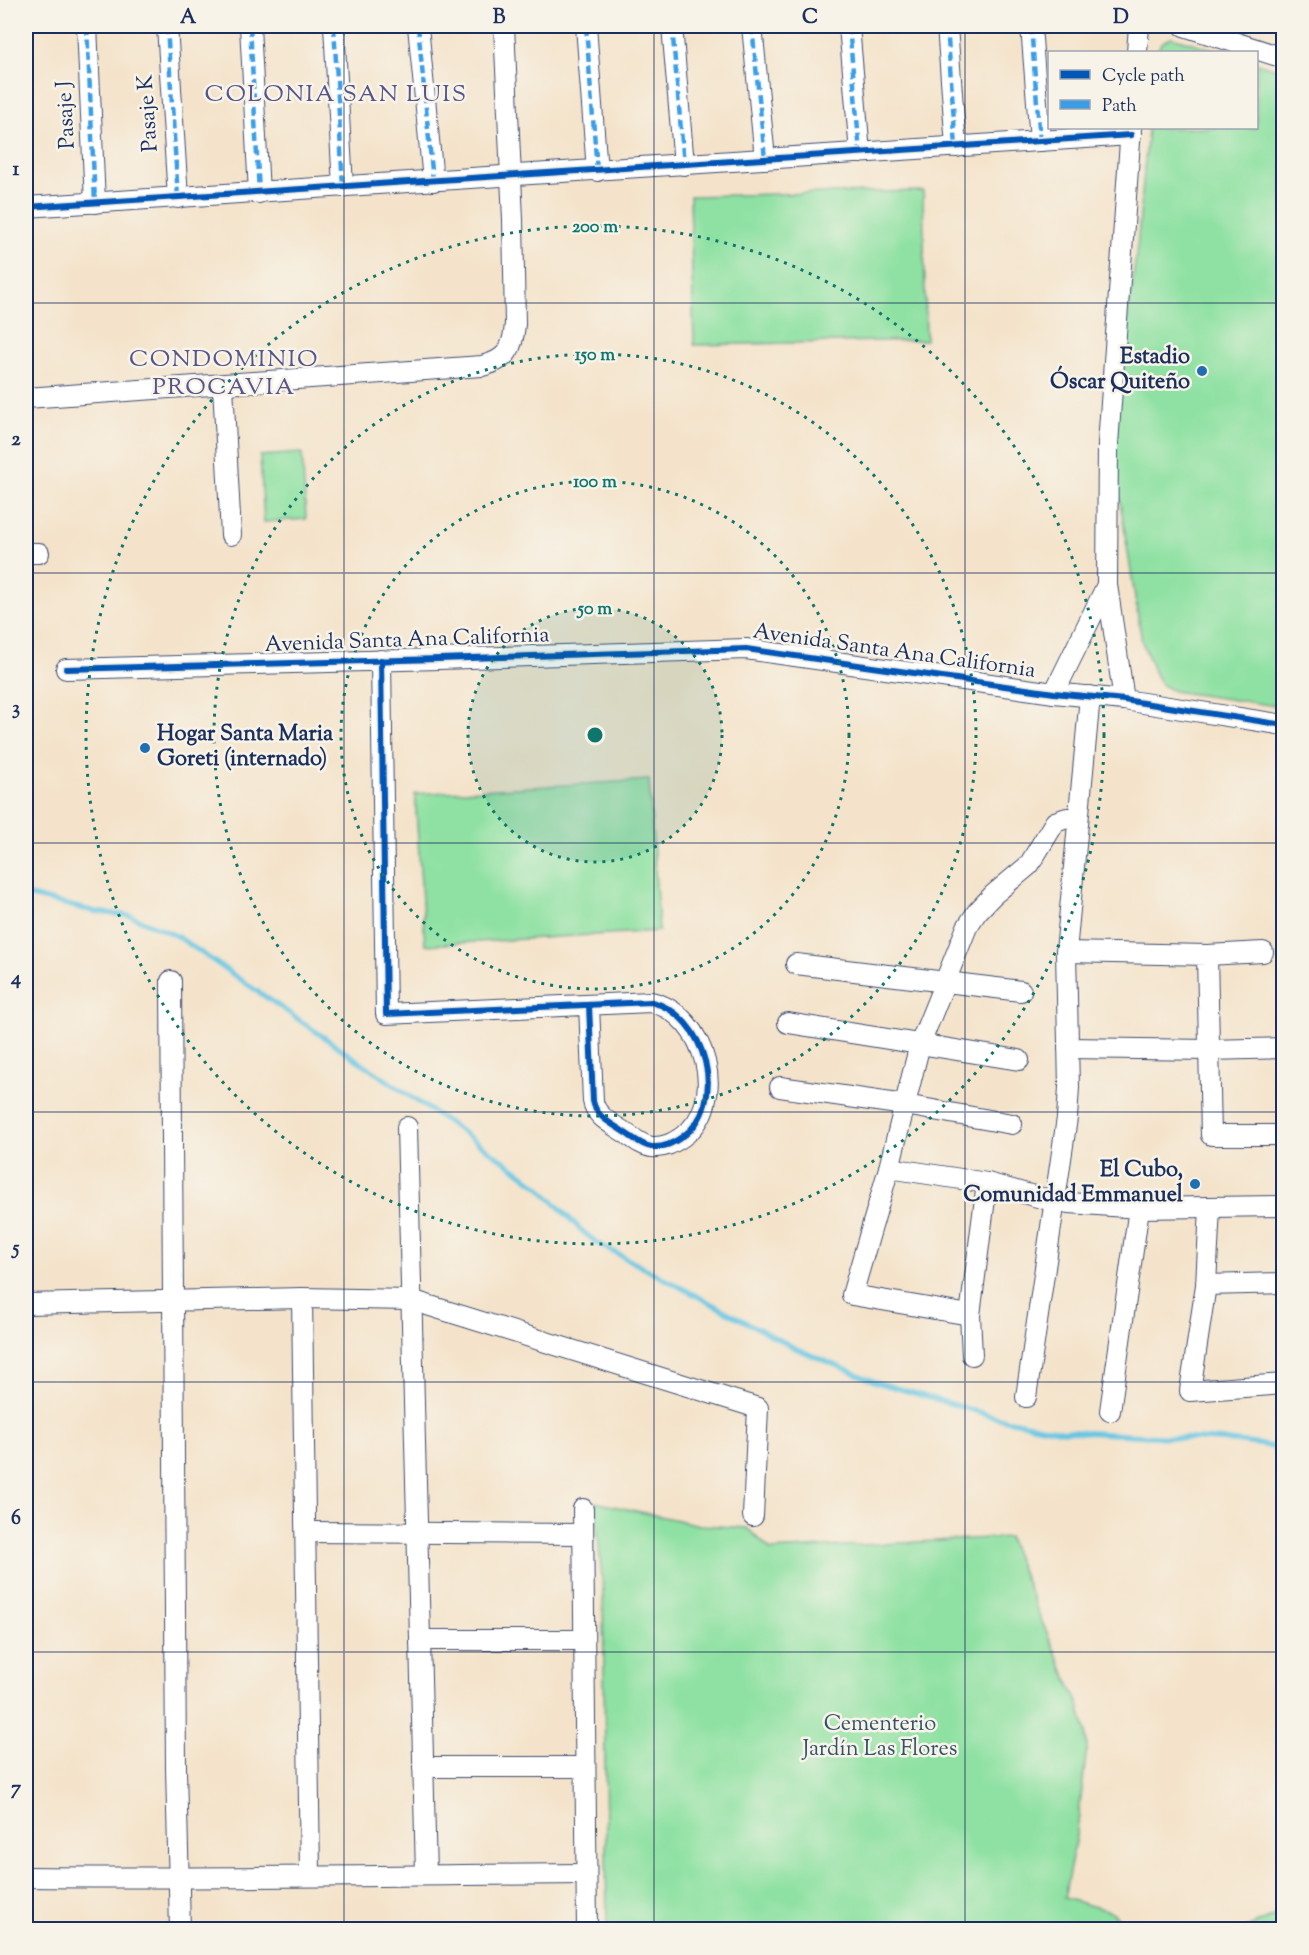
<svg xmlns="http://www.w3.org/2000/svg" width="1309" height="1955" font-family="'Sorts Mill Goudy',serif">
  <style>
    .built { fill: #dcd6f6 }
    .green { fill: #8ee1a2; stroke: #548880; stroke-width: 1.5 }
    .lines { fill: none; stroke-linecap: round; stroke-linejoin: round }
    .stream { stroke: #64c5e2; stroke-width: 5 }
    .minor-casing { stroke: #3c4a6e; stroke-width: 22 }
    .minor { stroke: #fff; stroke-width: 20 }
    .quiet { stroke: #3b9de6; stroke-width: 4.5; stroke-dasharray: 9 4.5; stroke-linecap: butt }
    .cycleway-casing { stroke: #f7f3e8; stroke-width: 10 }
    .cycleway { stroke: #0057b8; stroke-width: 6 }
    .grid { fill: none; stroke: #1b2f5e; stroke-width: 1.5; stroke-opacity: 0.55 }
    .ring { fill: none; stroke: #0f766e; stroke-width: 3; stroke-dasharray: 3 6 }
    .poi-dot { fill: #1f6fb2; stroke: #f7f3e8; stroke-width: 2 }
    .labels { text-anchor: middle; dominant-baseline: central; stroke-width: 5; stroke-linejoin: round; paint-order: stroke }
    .street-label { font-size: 22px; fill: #1b2f5e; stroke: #f7f3e8 }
    .poi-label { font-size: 22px; font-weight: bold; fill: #1b2f5e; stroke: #f7f3e8; text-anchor: end }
    .park-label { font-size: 22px; fill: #32536c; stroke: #f7f3e8 }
    .neighbourhood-label { font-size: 24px; letter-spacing: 1.5px; fill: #57548a; stroke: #f7f3e8 }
    .centre { fill: #0f766e; stroke: #f7f3e8; stroke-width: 3 }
    .ring-label { font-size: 18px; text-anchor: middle; font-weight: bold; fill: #0f766e; stroke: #f7f3e8; stroke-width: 5; stroke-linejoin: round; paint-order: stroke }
    .neatline { fill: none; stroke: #1b2f5e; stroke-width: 2 }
    .grid-label { font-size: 20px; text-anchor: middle; font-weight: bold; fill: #1b2f5e }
  </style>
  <rect width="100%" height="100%" fill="#f7f3e8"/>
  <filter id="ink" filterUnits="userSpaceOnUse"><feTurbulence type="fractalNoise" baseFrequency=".0167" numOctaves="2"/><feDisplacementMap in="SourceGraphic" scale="12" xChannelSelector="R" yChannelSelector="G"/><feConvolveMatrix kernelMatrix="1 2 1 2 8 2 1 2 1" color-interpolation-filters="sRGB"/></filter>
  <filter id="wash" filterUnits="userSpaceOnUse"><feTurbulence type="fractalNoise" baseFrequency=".008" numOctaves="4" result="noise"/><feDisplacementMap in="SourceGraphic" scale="24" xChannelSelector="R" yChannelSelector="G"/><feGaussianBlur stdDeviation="1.35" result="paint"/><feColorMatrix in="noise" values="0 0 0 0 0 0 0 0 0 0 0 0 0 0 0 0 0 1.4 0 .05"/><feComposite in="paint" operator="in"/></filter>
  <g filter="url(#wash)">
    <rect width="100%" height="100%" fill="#f4e3ca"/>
    <path class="built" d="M 1283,843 L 1284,912 L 1283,912 L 1276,898 Z"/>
    <g class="green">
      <path d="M 1171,37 L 1175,38 L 1223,52 L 1157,52 L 1161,43 Z"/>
      <path d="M 1257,63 L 1283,71 L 1283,707 L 1173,691 L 1162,685 L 1156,676 L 1142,642 L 1115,469 L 1116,407 L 1137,248 L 1148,128 L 1256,128 Z"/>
      <path d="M 923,191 L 926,340 L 694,345 L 690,196 Z"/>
      <path d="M 302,453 L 306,519 L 264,522 L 260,456 Z"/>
      <path d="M 649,780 L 659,931 L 425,945 L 415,794 Z"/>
      <path d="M 595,1502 L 700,1525 L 747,1528 L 771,1550 L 1008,1537 L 1040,1617 L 1079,1705 L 1086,1731 L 1087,1747 L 1077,1831 L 1064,1898 L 1110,1911 L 1130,1929 L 607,1929 L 603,1590 Z"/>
      <path d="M 1283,1912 L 1283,1929 L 1245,1929 Z"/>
    </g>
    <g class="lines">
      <path class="stream" d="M 26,895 L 97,912 L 131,916 L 177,936 L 510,1165 L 539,1187 L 581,1230 L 597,1243 L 797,1349 L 876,1382 L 1006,1420 L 1062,1431 L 1231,1441 L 1264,1445 L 1284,1450"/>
    </g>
  </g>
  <g filter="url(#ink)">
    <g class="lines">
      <defs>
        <g id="minor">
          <path d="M 87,26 L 95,203"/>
          <path d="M 167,26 L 178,198"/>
          <path d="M 250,26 L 259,193"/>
          <path d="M 334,26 L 343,187"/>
          <path d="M 418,26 L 433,181"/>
          <path d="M 586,26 L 597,171"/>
          <path d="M 672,26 L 684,165"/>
          <path d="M 752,26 L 765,159"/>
          <path d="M 849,26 L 860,153"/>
          <path d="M 947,26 L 956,147"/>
          <path d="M 1031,26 L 1040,141"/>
          <path d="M 1184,26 L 1284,58"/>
          <path d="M 1137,52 L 1139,26"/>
          <path d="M 26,207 L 1131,135"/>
          <path d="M 223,386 L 231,535"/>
          <path d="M 26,398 L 482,366 C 507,360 513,349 515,324 L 513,220 L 504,26"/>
          <path d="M 26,553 L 39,553"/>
          <path d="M 381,660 L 386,1014 L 651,1002 C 706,1014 730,1104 682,1137 C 673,1143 664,1148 652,1147 C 642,1146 632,1137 624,1132 C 611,1123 596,1117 593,1101 L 589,1005"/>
          <path d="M 66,669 L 439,659 L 746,649 L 1054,693 L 1124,700 L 1284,725"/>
          <path d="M 1054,693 L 1107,585"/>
          <path d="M 1124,700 L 1107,585 L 1108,444 L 1131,128"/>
          <path d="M 1066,952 L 1207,955 L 1211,1135 L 1284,1135"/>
          <path d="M 1207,955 L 1263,952"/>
          <path d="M 796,964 L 1021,991"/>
          <path d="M 171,981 L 176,1769 L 180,1930"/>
          <path d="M 788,1023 L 1019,1060"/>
          <path d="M 1068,1048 L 1209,1050 L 1284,1048"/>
          <path d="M 780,1087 L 905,1105 L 1012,1124"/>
          <path d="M 407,1127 L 426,1875"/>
          <path d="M 889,1168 L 987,1183 L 1056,1202 L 1139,1208 L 1284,1206"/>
          <path d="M 1210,1208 L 1206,1285 L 1190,1391 L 1284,1384"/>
          <path d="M 1206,1285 L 1284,1283"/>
          <path d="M 302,1298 L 310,1875"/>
          <path d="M 26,1304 L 302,1298 L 411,1300 L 758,1408 L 753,1516"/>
          <path d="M 970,1315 L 852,1295 L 889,1168 L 920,1044 L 967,927 L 977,912 L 993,895 L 1029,865 L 1055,822 L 1067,818 L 1078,819"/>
          <path d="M 972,1355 L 970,1315 L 987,1183"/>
          <path d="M 1026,1397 L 1067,1118 L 1069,1087 L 1066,952 L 1090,696"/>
          <path d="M 1110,1411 L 1139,1208"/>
          <path d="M 583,1509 L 587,1930"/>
          <path d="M 307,1532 L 583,1534"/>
          <path d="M 420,1640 L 584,1640"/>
          <path d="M 423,1767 L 585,1767"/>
          <path d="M 26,1877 C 212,1879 399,1875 586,1874"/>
        </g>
      </defs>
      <use href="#minor" class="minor-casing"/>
      <use href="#minor" class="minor"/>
      <g class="quiet">
        <path d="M 87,26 L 95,203"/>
        <path d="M 167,26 L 178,198"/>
        <path d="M 250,26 L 259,193"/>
        <path d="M 334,26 L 343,187"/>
        <path d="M 418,26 L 433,181"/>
        <path d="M 586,26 L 597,171"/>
        <path d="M 672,26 L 684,165"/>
        <path d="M 752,26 L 765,159"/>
        <path d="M 849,26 L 860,153"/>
        <path d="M 947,26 L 956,147"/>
        <path d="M 1031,26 L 1040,141"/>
      </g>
      <defs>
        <g id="cycleway">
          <path d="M 26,207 L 1131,135"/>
          <path d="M 381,660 L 386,1014 L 651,1002 C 706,1014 730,1104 682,1137 C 673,1143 664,1148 652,1147 C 642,1146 632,1137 624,1132 C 611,1123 596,1117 593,1101 L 589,1005"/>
          <path d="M 66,669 L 439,659 L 746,649 L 1054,693 L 1124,700 L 1284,725"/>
        </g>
      </defs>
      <use href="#cycleway" class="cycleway-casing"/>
      <use href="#cycleway" class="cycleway"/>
    </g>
  </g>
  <path class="grid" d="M 344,26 L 344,1930M 654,26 L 654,1930M 965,26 L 965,1930M 26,303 L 1284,303M 26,573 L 1284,573M 26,843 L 1284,843M 26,1112 L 1284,1112M 26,1382 L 1284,1382M 26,1652 L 1284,1652"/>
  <circle cx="595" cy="735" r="127" fill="#0f766e" fill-opacity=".12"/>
  <g class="ring">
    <circle cx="595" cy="735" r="127"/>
    <circle cx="595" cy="735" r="254"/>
    <circle cx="595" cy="735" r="381"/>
    <circle cx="595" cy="735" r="509"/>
  </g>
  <g class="poi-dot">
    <circle cx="1202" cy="371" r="6"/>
    <circle cx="145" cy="748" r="6"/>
    <circle cx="1195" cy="1184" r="6"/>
  </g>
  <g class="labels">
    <g class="street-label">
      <text transform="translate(149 113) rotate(-94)">Pasaje K</text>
      <text transform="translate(67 115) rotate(-93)">Pasaje J</text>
      <text transform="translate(407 641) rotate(-2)">Avenida Santa Ana California</text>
      <text transform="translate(894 652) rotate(8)">Avenida Santa Ana California</text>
    </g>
    <g class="poi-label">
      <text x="1190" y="358">Estadio<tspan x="1190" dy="25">Óscar Quiteño</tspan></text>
      <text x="157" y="735" text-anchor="start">Hogar Santa Maria<tspan x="157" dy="25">Goreti (internado)</tspan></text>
      <text x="1183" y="1171">El Cubo,<tspan x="1183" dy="25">Comunidad Emmanuel</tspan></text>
    </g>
    <g class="park-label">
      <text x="880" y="1725">Cementerio<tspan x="880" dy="25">Jardín Las Flores</tspan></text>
    </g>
    <g class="neighbourhood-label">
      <text x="336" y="95">COLONIA SAN LUIS</text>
      <text x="224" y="360">CONDOMINIO<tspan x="224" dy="28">PROCAVIA</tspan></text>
    </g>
  </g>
  <circle cx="595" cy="735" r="9" class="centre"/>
  <g class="ring-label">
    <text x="595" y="232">200 m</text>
    <text x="595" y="360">150 m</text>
    <text x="595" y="487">100 m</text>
    <text x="595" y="614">50 m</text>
  </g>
  <rect width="1309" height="1955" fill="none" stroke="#f7f3e8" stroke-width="66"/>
  <rect x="1048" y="51" width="210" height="78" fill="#f7f3e8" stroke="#9fa5b1" stroke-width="1.5"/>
  <rect x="1060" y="70" width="30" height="9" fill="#0057b8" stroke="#9fa5b1" stroke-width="1.5"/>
  <text x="1102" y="81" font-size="18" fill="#1b2f5e">Cycle path</text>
  <rect x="1060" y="100" width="30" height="9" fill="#3b9de6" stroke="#9fa5b1" stroke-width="1.5"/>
  <text x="1102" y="111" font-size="18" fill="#1b2f5e">Path</text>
  <rect x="33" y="33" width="1243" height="1889" class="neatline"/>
  <g class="grid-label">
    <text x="188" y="23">A</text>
    <text x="499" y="23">B</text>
    <text x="810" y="23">C</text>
    <text x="1121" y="23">D</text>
    <text x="16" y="175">1</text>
    <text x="16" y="445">2</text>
    <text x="16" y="714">3</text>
    <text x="16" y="984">4</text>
    <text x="16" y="1254">5</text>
    <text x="16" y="1524">6</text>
    <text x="16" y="1794">7</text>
  </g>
</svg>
